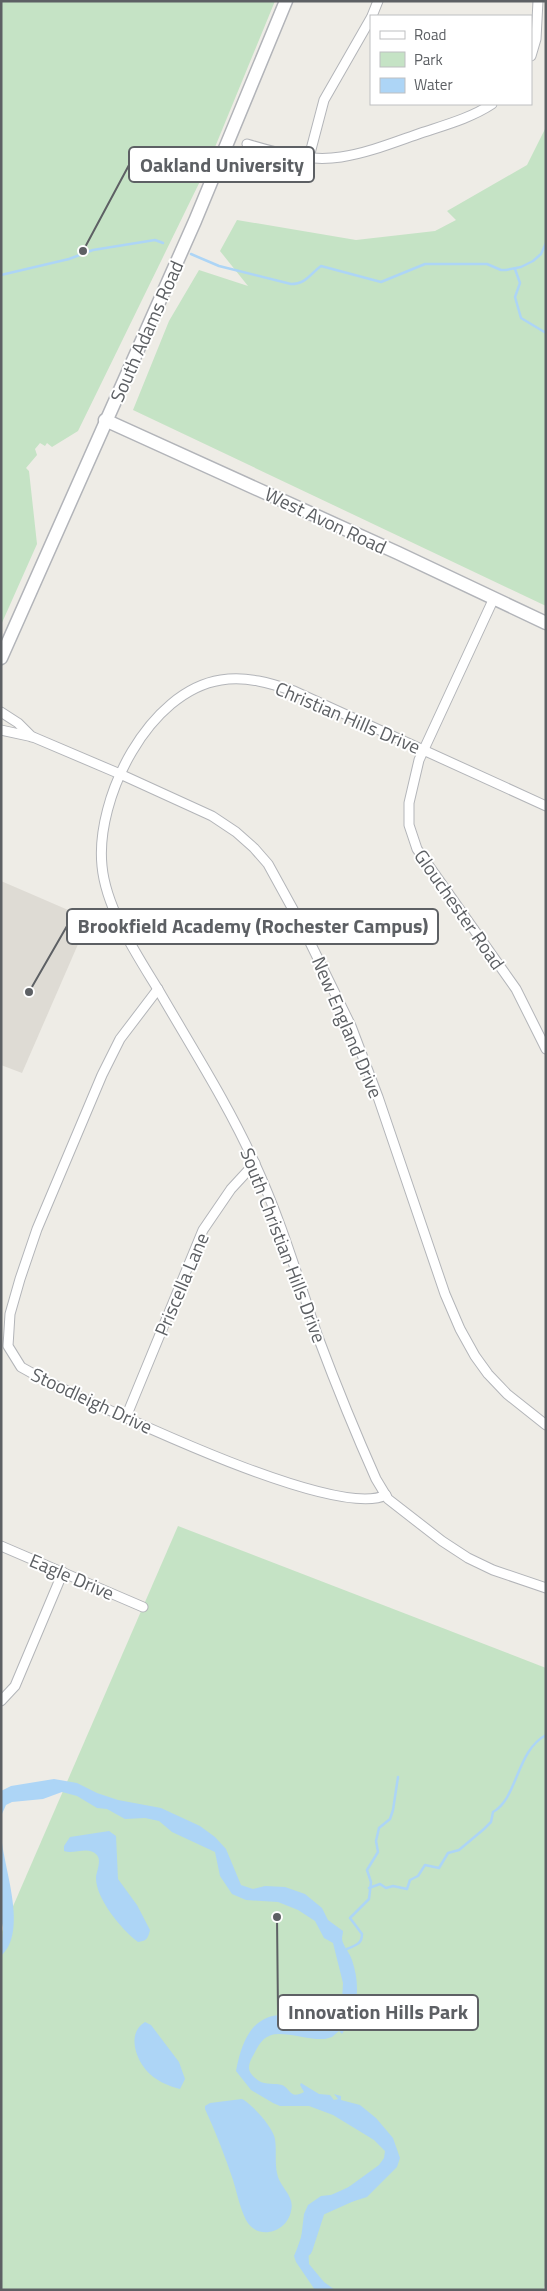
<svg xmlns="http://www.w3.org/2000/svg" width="547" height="2291" font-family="'Titillium Web',sans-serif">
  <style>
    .education { fill: #dedbd4 }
    .green { fill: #c5e3c5 }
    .water { fill: #add5f6 }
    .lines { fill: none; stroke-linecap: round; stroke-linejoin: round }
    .stream { stroke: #add5f6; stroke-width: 2.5 }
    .river { stroke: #add5f6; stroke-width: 15 }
    .street-casing { stroke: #b3b5b9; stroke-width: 11 }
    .secondary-casing { stroke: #b2b4b9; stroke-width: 15 }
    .street { stroke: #fff; stroke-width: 9 }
    .secondary { stroke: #fff; stroke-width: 12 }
    .labels { text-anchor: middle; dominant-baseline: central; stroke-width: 4; stroke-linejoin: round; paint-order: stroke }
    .street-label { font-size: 19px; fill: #5d6064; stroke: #fff }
    .leader { fill: none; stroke: #5d6064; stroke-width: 2 }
    .callout-dot { fill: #5d6064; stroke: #fff; stroke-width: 2 }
    .callout { fill: #fff; stroke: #5d6064; stroke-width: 2 }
    .callout-label { font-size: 20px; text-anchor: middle; font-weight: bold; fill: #5d6064 }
  </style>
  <rect width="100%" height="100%" fill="#eeece6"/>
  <path class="education" d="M 1,881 L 89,919 L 22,1073 L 1,1065 Z"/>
  <g class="green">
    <path d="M 1,1 L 275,1 L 206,169 L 78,431 L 52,447 L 47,443 L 45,446 L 40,443 L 35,449 L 37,455 L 26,468 L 29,471 L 37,544 L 1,625 Z"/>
    <path d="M 546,118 L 546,606 L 133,410 L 169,321 L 199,270 L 248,286 L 220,251 L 237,220 L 356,240 L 435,231 L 456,220 L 447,211 L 527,165 L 545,129 Z"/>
    <path d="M 178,1526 L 546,1668 L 546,2283 L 543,2290 L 1,2290 L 1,1934 Z"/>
  </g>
  <g class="water">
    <path d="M 54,1779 L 77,1783 L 97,1793 L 118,1800 L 161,1808 L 200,1826 L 215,1837 L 226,1849 L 241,1885 L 253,1889 L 265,1886 L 285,1887 L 305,1894 L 322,1908 L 328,1920 L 343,1931 C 343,1934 342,1936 342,1939 C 343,1946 350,1953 352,1960 C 361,1987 358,2010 342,2034 L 339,2031 L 332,2037 L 325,2039 C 309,2040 294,2034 279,2034 C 265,2034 260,2042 254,2054 C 247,2066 246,2072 259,2081 C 265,2085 276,2083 282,2085 C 290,2088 290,2100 304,2092 L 300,2085 L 301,2083 L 319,2094 L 330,2095 L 334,2100 L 338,2099 L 334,2094 L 341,2096 L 341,2100 L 360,2105 L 376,2118 L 393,2138 L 400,2158 L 397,2167 L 367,2197 L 348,2203 L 338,2199 L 333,2200 L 319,2212 L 313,2221 L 308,2243 L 309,2264 L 324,2282 L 335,2290 L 315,2290 L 296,2262 L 294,2256 L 301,2239 L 304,2214 L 308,2205 L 321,2196 L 339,2194 L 379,2165 L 384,2158 L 385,2151 L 374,2140 L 333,2115 L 309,2106 L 280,2106 L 273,2103 L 251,2090 L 236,2071 C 241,2044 251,2014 284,2015 C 291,2015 298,2014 304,2017 C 308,2020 311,2025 315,2028 L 326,2024 L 332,2019 L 333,2026 L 335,2024 L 342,2002 L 343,1983 L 333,1943 L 324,1938 L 315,1921 L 298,1910 L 278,1902 L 246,1900 L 232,1894 L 220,1876 L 215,1852 L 172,1832 L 159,1821 L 145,1818 L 125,1819 L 107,1809 L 97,1808 L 77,1796 L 62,1792 L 43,1799 L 12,1802 L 6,1805 L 1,1816 L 1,1791 L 11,1786 Z"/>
    <path d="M 109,1831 L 116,1836 L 118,1879 L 137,1905 L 150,1930 C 148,1939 146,1941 138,1942 C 122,1930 96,1899 96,1878 C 96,1872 102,1861 97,1855 C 88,1845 74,1855 64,1851 L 64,1846 L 70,1837 Z"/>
    <path d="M 1,1834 C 3,1867 29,1931 1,1956 L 3,1928 L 1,1919 Z"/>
    <path d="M 145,2022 L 151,2025 L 179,2062 L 185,2079 L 180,2089 C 168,2086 154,2080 146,2070 C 134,2056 128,2032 145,2022 Z"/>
    <path d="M 242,2099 C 252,2104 273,2127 275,2139 C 277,2151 274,2164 278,2177 C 282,2189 295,2197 291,2211 C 287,2233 257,2241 246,2220 C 240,2208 237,2193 233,2180 C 225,2156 216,2133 205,2109 L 205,2106 L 210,2103 Z"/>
  </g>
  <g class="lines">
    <g class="stream">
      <path d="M 191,254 L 219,266 L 291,284 C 306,284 310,274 321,266 L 381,282 L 425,264 L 487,264 L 501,270 L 506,270 L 521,267 L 533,261 L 541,254 L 546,243"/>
      <path d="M 515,269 L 520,283 L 515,297 L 521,318 L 546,333"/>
      <path d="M 1,275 L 69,259 L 93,250 L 155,240 L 163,243"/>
      <path d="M 369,1888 L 380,1884 L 386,1888 L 393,1886 L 407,1889 L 410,1880 L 418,1876 L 425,1865 L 439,1868 L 448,1853 L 459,1850 L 484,1829 L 491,1822 L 493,1812 C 518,1798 516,1751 546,1735"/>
      <path d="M 347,1949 C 356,1945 362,1944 362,1934 L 350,1918 L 369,1899 L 371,1882 L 367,1870 L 378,1852 L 376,1841 L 379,1828 L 390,1819 L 393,1810 L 398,1777"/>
    </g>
    <path class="river" d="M 305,2249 L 318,2209 L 358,2191"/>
    <defs>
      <g id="street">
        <path d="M 372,16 L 378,1"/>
        <path d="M 531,56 L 536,39 L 538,1"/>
        <path d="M 247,144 C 277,153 309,162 341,157 C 368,153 395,142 421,133 C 445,125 471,118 492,104"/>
        <path d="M 309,157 L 324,100 L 371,18"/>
        <path d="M 494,598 L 419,760 L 409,803 L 409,825 L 417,849 L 516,989 L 546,1049"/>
        <path d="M 1,712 L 18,723 L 32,737"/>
        <path d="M 1,730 L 33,737 L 120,774 L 212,816 L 236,832 L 254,848 L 268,864 L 301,924 L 351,1026 L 378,1097 L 445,1294 L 460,1329 L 475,1356 L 488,1374 L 507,1394 L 546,1425"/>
        <path d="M 546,806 L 294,691 C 270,683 247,676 221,680 C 149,691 95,798 102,866 C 106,909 137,955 159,991 C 192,1048 228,1104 255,1164 C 281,1220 298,1279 318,1337 C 336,1385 355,1432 376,1479 L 388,1499 L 442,1541 L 468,1558 L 493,1570 L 546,1588"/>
        <path d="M 158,989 L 120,1039 L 102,1075 L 37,1229 L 20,1279 L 10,1314 L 8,1346 L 21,1367 L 48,1382 C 106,1408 335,1521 386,1495"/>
        <path d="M 126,1417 L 203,1230 L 231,1189 L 255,1163"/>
        <path d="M 1,1546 L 143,1607"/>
        <path d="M 1,1701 L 15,1686 L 63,1572"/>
      </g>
      <g id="secondary">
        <path d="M 105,420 L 398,553 L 546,623"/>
        <path d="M 1,658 L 195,221 L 286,1"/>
      </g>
    </defs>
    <use href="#street" class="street-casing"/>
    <use href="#secondary" class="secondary-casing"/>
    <use href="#street" class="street"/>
    <use href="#secondary" class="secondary"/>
  </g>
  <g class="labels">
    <g class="street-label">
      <text transform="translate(146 331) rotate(-66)">South Adams Road</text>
      <text transform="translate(326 520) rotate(25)">West Avon Road</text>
      <text transform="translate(348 717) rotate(23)">Christian Hills Drive</text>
      <text transform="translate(460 909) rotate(55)">Glouchester Road</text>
      <text transform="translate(348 1027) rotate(67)">New England Drive</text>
      <text transform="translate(284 1245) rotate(69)">South Christian Hills Drive</text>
      <text transform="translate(181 1284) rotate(-67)">Priscella Lane</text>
      <text transform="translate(92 1400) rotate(25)">Stoodleigh Drive</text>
      <text transform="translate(72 1576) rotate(23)">Eagle Drive</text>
    </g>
  </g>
  <path class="leader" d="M83 251L129 165M29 992L67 926M277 1917L278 2012"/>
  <g class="callout-dot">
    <circle cx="83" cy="251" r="5"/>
    <circle cx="29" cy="992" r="5"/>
    <circle cx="277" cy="1917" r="5"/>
  </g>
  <g class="callout">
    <rect x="129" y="147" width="185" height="35" rx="5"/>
    <rect x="67" y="909" width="371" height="35" rx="5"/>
    <rect x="278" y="1995" width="200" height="35" rx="5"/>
  </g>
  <g class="callout-label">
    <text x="222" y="172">Oakland University</text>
    <text x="253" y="933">Brookfield Academy (Rochester Campus)</text>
    <text x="378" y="2019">Innovation Hills Park</text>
  </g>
  <rect width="547" height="2291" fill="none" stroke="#5d6064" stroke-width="5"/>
  <rect x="370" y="15" width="162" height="90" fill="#ffffff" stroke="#bebfc1"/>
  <rect x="380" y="31" width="25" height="8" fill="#ffffff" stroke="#bebfc1"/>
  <text x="414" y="40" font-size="15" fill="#5d6064">Road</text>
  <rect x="380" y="52" width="25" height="15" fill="#c5e3c5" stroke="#bebfc1"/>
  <text x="414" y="65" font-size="15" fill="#5d6064">Park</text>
  <rect x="380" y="78" width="25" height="15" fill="#add5f6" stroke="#bebfc1"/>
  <text x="414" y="90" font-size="15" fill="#5d6064">Water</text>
</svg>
